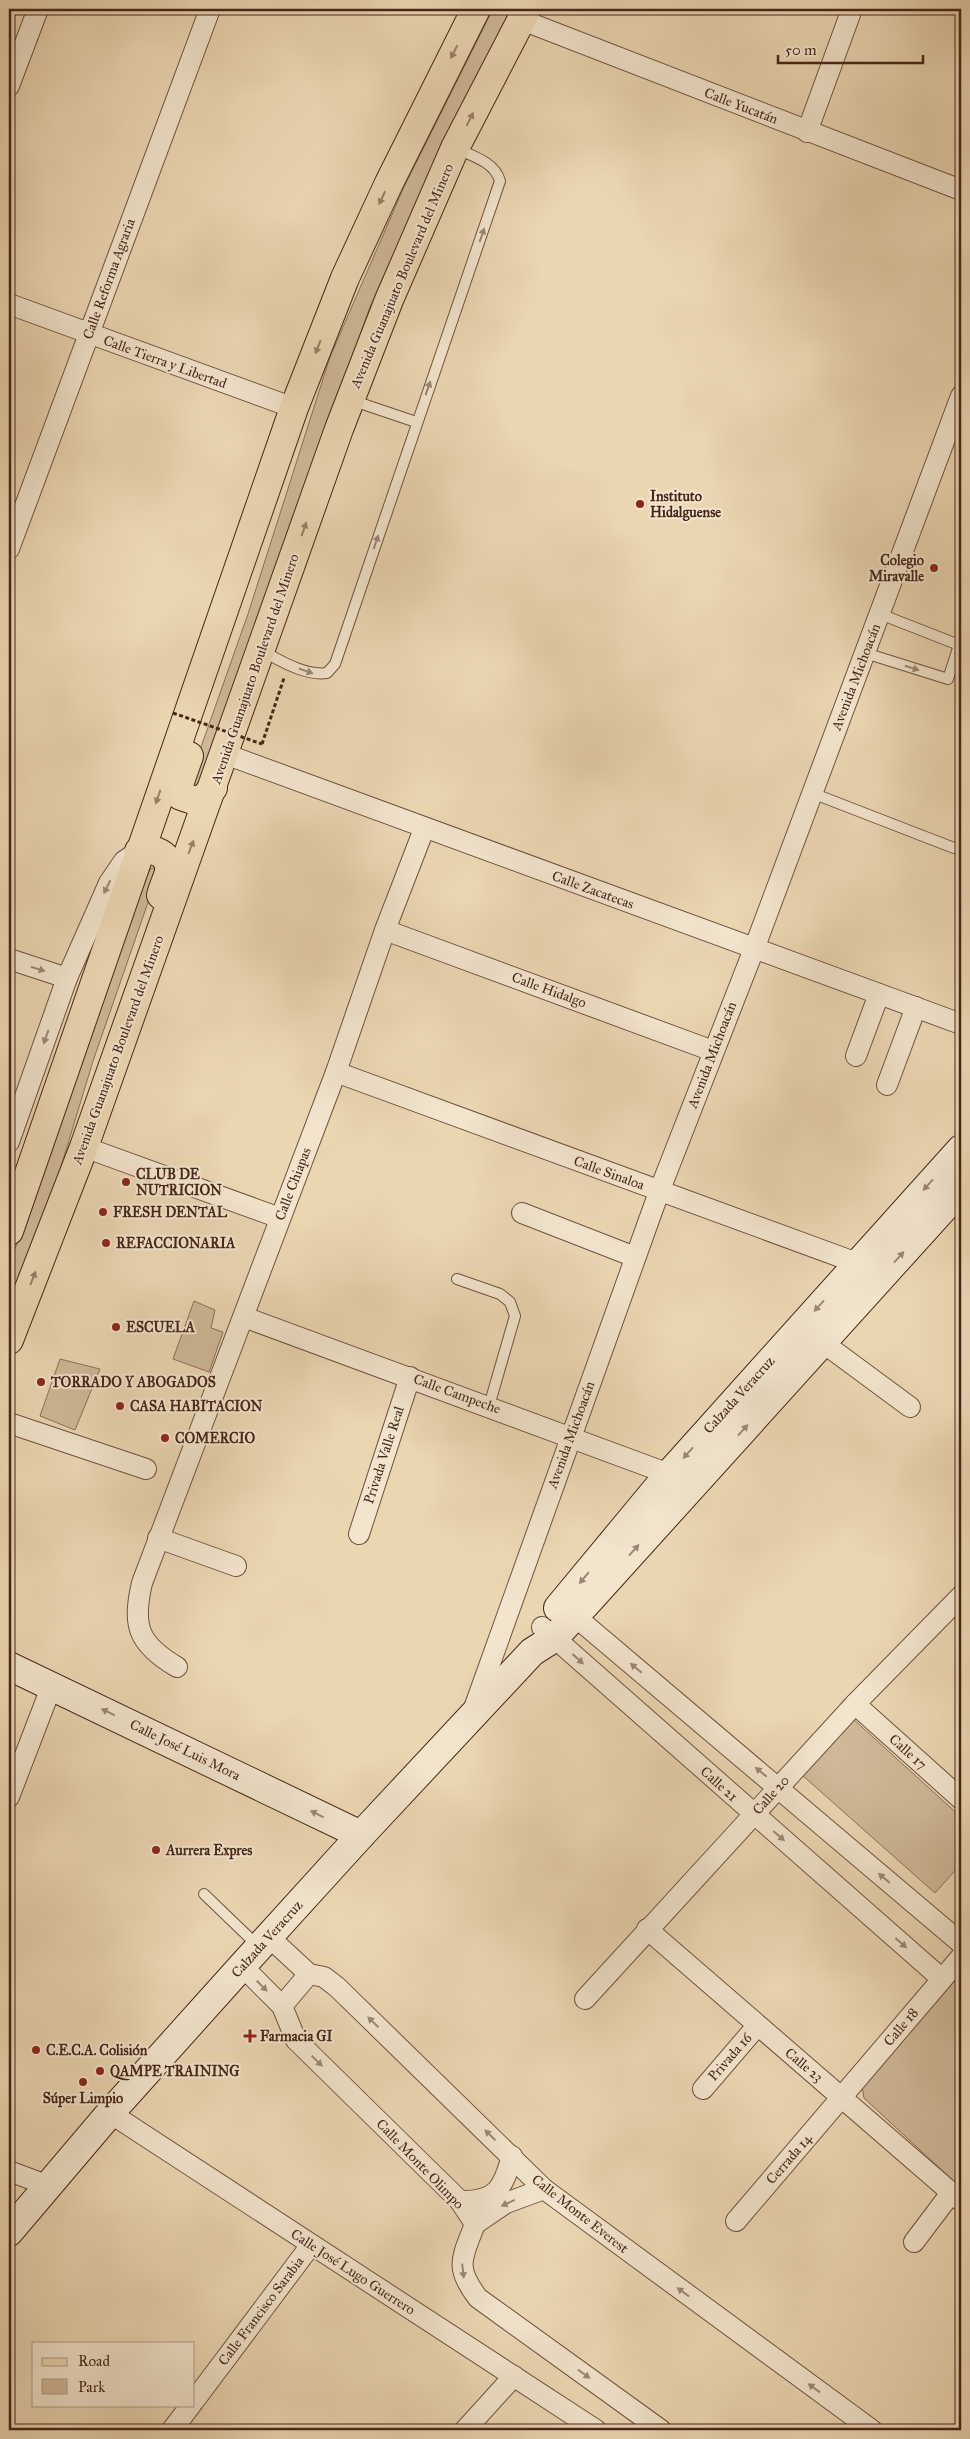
<svg xmlns="http://www.w3.org/2000/svg" width="970" height="2439" font-family="'IM FELL Great Primer',serif">
  <style>
    .green { fill: #cfb898; stroke: #8b6f59 }
    .lines { fill: none; stroke-linecap: round; stroke-linejoin: round }
    .lane-casing { stroke: #705240; stroke-width: 12 }
    .street-casing { stroke: #705240; stroke-width: 22 }
    .secondary-casing { stroke: #47261a; stroke-width: 30 }
    .primary-casing { stroke: #47261a; stroke-width: 30 }
    .path { stroke: #47261a; stroke-width: 3; stroke-dasharray: 4 2.5; stroke-linecap: butt }
    .lane { stroke: #f2e4cd; stroke-width: 10 }
    .street { stroke: #f2e4cd; stroke-width: 20 }
    .secondary { stroke: #f2e4cd; stroke-width: 28 }
    .primary { stroke: #ebd6b2; stroke-width: 28 }
    .path-bridge { stroke: #47261a; stroke-width: 3; stroke-dasharray: 4 2.5; stroke-linecap: butt }
    .oneway { fill: #997e66 }
    .oneway2 { fill: #9c8574 }
    .poi-dot { fill: #8f2418; stroke: #f2e4cd; stroke-width: 2 }
    .labels { text-anchor: middle; dominant-baseline: central; stroke-width: 4; stroke-linejoin: round; paint-order: stroke }
    .street-label { font-size: 14px; fill: #47261a; stroke: #f2e4cd }
    .poi-label { font-size: 14px; font-weight: bold; fill: #47261a; stroke: #f2e4cd; text-anchor: start }
  </style>
  <rect width="100%" height="100%" fill="#ebd6b2"/>
  <filter id="stains"><feTurbulence type="fractalNoise" baseFrequency=".004" numOctaves="4"/><feColorMatrix values="0 0 0 0 .2 0 0 0 0 .09 0 0 0 0 .02 0 0 0 .5 -.17"/></filter>
  <radialGradient id="worn" r=".72"><stop offset=".6" stop-color="#630" stop-opacity="0"/><stop offset="1" stop-color="#630" stop-opacity=".3"/></radialGradient>
  <g class="green">
    <path d="M 493,9 L 513,9 L 420,196 L 370,307 L 199,782 L 195,786 L 191,785 L 189,781 L 248,614 L 330,357 L 404,187 Z"/>
    <path d="M 151,868 L 157,870 L 152,891 L 93,1061 L 53,1193 L 9,1308 L 9,1266 L 141,887 Z"/>
    <path d="M 194,1301 L 215,1310 L 211,1328 L 223,1332 L 209,1372 L 173,1359 Z"/>
    <path d="M 60,1359 L 100,1369 L 75,1430 L 40,1416 Z"/>
    <path d="M 852,1718 L 961,1817 L 961,1864 L 935,1893 L 802,1775 Z"/>
    <path d="M 961,1974 L 961,2188 L 864,2098 L 862,2085 Z"/>
  </g>
  <g class="lines">
    <defs>
      <g id="lane">
        <path d="M 351,400 L 416,422"/>
        <path d="M 262,651 C 281,661 305,676 327,673 L 335,664 L 500,181 C 495,162 472,156 455,148"/>
        <path d="M 865,653 L 948,679 L 959,645 L 880,614"/>
        <path d="M 812,793 L 954,848"/>
        <path d="M 457,1279 L 500,1294 L 510,1302 L 515,1316 L 489,1406"/>
        <path d="M 204,1894 L 259,1947"/>
      </g>
      <g id="street">
        <path d="M 522,20 L 961,190"/>
        <path d="M 9,86 L 38,9"/>
        <path d="M 807,132 L 852,9"/>
        <path d="M 9,304 L 294,408"/>
        <path d="M 9,549 L 210,9"/>
        <path d="M 225,754 L 961,1024"/>
        <path d="M 385,930 L 713,1051"/>
        <path d="M 9,959 L 67,978"/>
        <path d="M 856,1056 L 879,994"/>
        <path d="M 336,1072 L 857,1263 L 867,1271"/>
        <path d="M 887,1085 L 916,1007"/>
        <path d="M 9,1142 L 67,978 L 109,883 L 124,861 L 139,851"/>
        <path d="M 84,1147 L 280,1218"/>
        <path d="M 522,1213 L 635,1257"/>
        <path d="M 244,1317 L 669,1474"/>
        <path d="M 822,1342 L 910,1407"/>
        <path d="M 9,1423 L 146,1469"/>
        <path d="M 359,1534 L 410,1377"/>
        <path d="M 158,1538 L 236,1566"/>
        <path d="M 564,1607 L 961,1943"/>
        <path d="M 542,1627 L 942,1979"/>
        <path d="M 177,1667 C 138,1644 132,1626 142,1583 L 336,1072 L 385,930 L 424,829"/>
        <path d="M 855,1704 L 961,1799"/>
        <path d="M 473,1711 L 659,1192 L 754,949 L 961,396"/>
        <path d="M 9,1797 L 52,1685"/>
        <path d="M 647,1929 L 961,2201"/>
        <path d="M 269,1937 L 309,1974 L 324,1977 L 337,1987 L 544,2189 L 872,2430"/>
        <path d="M 242,1966 L 282,2006 L 296,2040 L 460,2201 L 475,2224"/>
        <path d="M 585,1999 L 855,1704 L 961,1596"/>
        <path d="M 282,2006 L 309,1974"/>
        <path d="M 703,2089 L 757,2026"/>
        <path d="M 110,2113 L 596,2430"/>
        <path d="M 9,2171 L 49,2186"/>
        <path d="M 460,2201 C 497,2202 503,2188 512,2156"/>
        <path d="M 736,2221 L 961,1957"/>
        <path d="M 475,2224 C 462,2258 454,2267 478,2298 L 661,2430"/>
        <path d="M 475,2224 L 506,2203 L 544,2189"/>
        <path d="M 914,2242 L 951,2193"/>
        <path d="M 194,2401 L 311,2245"/>
        <path d="M 172,2430 L 191,2405"/>
        <path d="M 465,2430 L 514,2376"/>
      </g>
      <g id="secondary">
        <path d="M 558,1608 L 669,1474 L 961,1149"/>
        <path d="M 9,1666 L 361,1835"/>
        <path d="M 9,2232 L 110,2113 L 242,1966 L 361,1835 L 532,1652 L 554,1638 L 586,1604 L 961,1189"/>
      </g>
      <g id="primary">
        <path d="M 189,756 L 178,787 L 181,796 L 196,801 L 204,798 L 213,788"/>
        <path d="M 139,851 C 153,848 171,853 169,872 C 167,879 163,888 161,895"/>
        <path d="M 9,1231 L 294,408 L 345,278 L 389,183 L 476,9"/>
        <path d="M 9,1340 L 84,1147 L 339,429 L 389,300 L 455,148 L 527,9"/>
      </g>
    </defs>
    <use href="#lane" class="lane-casing"/>
    <use href="#street" class="street-casing"/>
    <use href="#secondary" class="secondary-casing"/>
    <use href="#primary" class="primary-casing"/>
    <path class="path" d="M 262,744 L 284,678"/>
    <use href="#lane" class="lane"/>
    <use href="#street" class="street"/>
    <use href="#secondary" class="secondary"/>
    <use href="#primary" class="primary"/>
    <path class="path-bridge" d="M 173,713 L 262,744"/>
  </g>
  <defs><path id="oneway-solid" d="M-6-.8H1V-3.2L6.5 0L1 3.2V.8H-6Z" transform="scale(1.25)"/></defs>
  <g class="oneway">
    <use href="#oneway-solid" transform="translate(454 52) rotate(117)"/>
    <use href="#oneway-solid" transform="translate(470 119) rotate(-63)"/>
    <use href="#oneway-solid" transform="translate(382 198) rotate(115)"/>
    <use href="#oneway-solid" transform="translate(318 347) rotate(111)"/>
    <use href="#oneway-solid" transform="translate(304 529) rotate(-71)"/>
    <use href="#oneway-solid" transform="translate(158 797) rotate(109)"/>
    <use href="#oneway-solid" transform="translate(191 847) rotate(-69)"/>
    <use href="#oneway-solid" transform="translate(33 1278) rotate(-69)"/>
  </g>
  <g class="oneway2">
    <use href="#oneway-solid" transform="translate(482 235) rotate(-71)"/>
    <use href="#oneway-solid" transform="translate(428 388) rotate(-71)"/>
    <use href="#oneway-solid" transform="translate(376 542) rotate(-71)"/>
    <use href="#oneway-solid" transform="translate(912 668) rotate(18)"/>
    <use href="#oneway-solid" transform="translate(306 671) rotate(19)"/>
    <use href="#oneway-solid" transform="translate(107 887) rotate(116)"/>
    <use href="#oneway-solid" transform="translate(38 969) rotate(18)"/>
    <use href="#oneway-solid" transform="translate(46 1037) rotate(110)"/>
    <use href="#oneway-solid" transform="translate(928 1185) rotate(132)"/>
    <use href="#oneway-solid" transform="translate(899 1257) rotate(-48)"/>
    <use href="#oneway-solid" transform="translate(819 1306) rotate(132)"/>
    <use href="#oneway-solid" transform="translate(743 1430) rotate(-48)"/>
    <use href="#oneway-solid" transform="translate(688 1453) rotate(132)"/>
    <use href="#oneway-solid" transform="translate(634 1550) rotate(-48)"/>
    <use href="#oneway-solid" transform="translate(584 1578) rotate(130)"/>
    <use href="#oneway-solid" transform="translate(578 1659) rotate(42)"/>
    <use href="#oneway-solid" transform="translate(636 1668) rotate(-140)"/>
    <use href="#oneway-solid" transform="translate(108 1712) rotate(-154)"/>
    <use href="#oneway-solid" transform="translate(761 1772) rotate(-140)"/>
    <use href="#oneway-solid" transform="translate(317 1814) rotate(-154)"/>
    <use href="#oneway-solid" transform="translate(779 1836) rotate(41)"/>
    <use href="#oneway-solid" transform="translate(884 1878) rotate(-140)"/>
    <use href="#oneway-solid" transform="translate(901 1943) rotate(41)"/>
    <use href="#oneway-solid" transform="translate(262 1986) rotate(45)"/>
    <use href="#oneway-solid" transform="translate(373 2022) rotate(-136)"/>
    <use href="#oneway-solid" transform="translate(317 2061) rotate(44)"/>
    <use href="#oneway-solid" transform="translate(490 2135) rotate(-136)"/>
    <use href="#oneway-solid" transform="translate(508 2203) rotate(155)"/>
    <use href="#oneway-solid" transform="translate(463 2271) rotate(84)"/>
    <use href="#oneway-solid" transform="translate(683 2292) rotate(-144)"/>
    <use href="#oneway-solid" transform="translate(584 2374) rotate(36)"/>
    <use href="#oneway-solid" transform="translate(814 2388) rotate(-144)"/>
  </g>
  <g class="poi-dot">
    <circle cx="640" cy="504" r="5"/>
    <circle cx="934" cy="568" r="5"/>
    <circle cx="126" cy="1182" r="5"/>
    <circle cx="103" cy="1212" r="5"/>
    <circle cx="106" cy="1243" r="5"/>
    <circle cx="116" cy="1327" r="5"/>
    <circle cx="41" cy="1382" r="5"/>
    <circle cx="120" cy="1406" r="5"/>
    <circle cx="165" cy="1438" r="5"/>
    <circle cx="156" cy="1850" r="5"/>
    <path d="M247.5 2028.5h5v5h5v5h-5v5h-5v-5h-5v-5h5z"/>
    <circle cx="36" cy="2050" r="5"/>
    <circle cx="100" cy="2071" r="5"/>
    <circle cx="83" cy="2082" r="5"/>
  </g>
  <g class="labels">
    <g class="street-label">
      <text transform="translate(741 106) rotate(21)">Calle Yucatán</text>
      <text transform="translate(402 276) rotate(-67)">Avenida Guanajuato Boulevard del Minero</text>
      <text transform="translate(109 279) rotate(-70)">Calle Reforma Agraria</text>
      <text transform="translate(165 362) rotate(20)">Calle Tierra y Libertad</text>
      <text transform="translate(255 669) rotate(-71)">Avenida Guanajuato Boulevard del Minero</text>
      <text transform="translate(856 677) rotate(-69)">Avenida Michoacán</text>
      <text transform="translate(593 890) rotate(20)">Calle Zacatecas</text>
      <text transform="translate(549 990) rotate(20)">Calle Hidalgo</text>
      <text transform="translate(118 1050) rotate(-70)">Avenida Guanajuato Boulevard del Minero</text>
      <text transform="translate(712 1055) rotate(-69)">Avenida Michoacán</text>
      <text transform="translate(609 1173) rotate(20)">Calle Sinaloa</text>
      <text transform="translate(293 1184) rotate(-69)">Calle Chiapas</text>
      <text transform="translate(457 1394) rotate(20)">Calle Campeche</text>
      <text transform="translate(739 1395) rotate(-48)">Calzada Veracruz</text>
      <text transform="translate(571 1435) rotate(-70)">Avenida Michoacán</text>
      <text transform="translate(384 1455) rotate(-72)">Privada Valle Real</text>
      <text transform="translate(185 1750) rotate(26)">Calle José Luis Mora</text>
      <text transform="translate(908 1752) rotate(42)">Calle 17</text>
      <text transform="translate(719 1784) rotate(42)">Calle 21</text>
      <text transform="translate(771 1795) rotate(-48)">Calle 20</text>
      <text transform="translate(267 1939) rotate(-48)">Calzada Veracruz</text>
      <text transform="translate(901 2027) rotate(-50)">Calle 18</text>
      <text transform="translate(730 2057) rotate(-49)">Privada 16</text>
      <text transform="translate(804 2065) rotate(40)">Calle 23</text>
      <text transform="translate(789 2159) rotate(-49)">Cerrada 14</text>
      <text transform="translate(420 2164) rotate(46)">Calle Monte Olimpo</text>
      <text transform="translate(580 2214) rotate(38)">Calle Monte Everest</text>
      <text transform="translate(353 2272) rotate(33)">Calle José Lugo Guerrero</text>
      <text transform="translate(261 2311) rotate(-53)">Calle Francisco Sarabia</text>
    </g>
    <g class="poi-label">
      <text x="650" y="496">Instituto<tspan x="650" dy="16">Hidalguense</tspan></text>
      <text x="924" y="560" text-anchor="end">Colegio<tspan x="924" dy="16">Miravalle</tspan></text>
      <text x="136" y="1174">CLUB DE<tspan x="136" dy="16">NUTRICION</tspan></text>
      <text x="113" y="1212">FRESH DENTAL</text>
      <text x="116" y="1243">REFACCIONARIA</text>
      <text x="126" y="1327">ESCUELA</text>
      <text x="51" y="1382">TORRADO Y ABOGADOS</text>
      <text x="130" y="1406">CASA HABITACION</text>
      <text x="175" y="1438">COMERCIO</text>
      <text x="166" y="1850">Aurrera Expres</text>
      <text x="260" y="2036">Farmacia GI</text>
      <text x="46" y="2050">C.E.C.A. Colisión</text>
      <text x="110" y="2071">QAMPE TRAINING</text>
      <text x="83" y="2098" text-anchor="middle">Súper Limpio</text>
    </g>
  </g>
  <rect width="970" height="2439" fill="none" stroke="#ebd6b2" stroke-width="30"/>
  <rect x="10" y="10" width="950" height="2419" fill="none" stroke="#47261a" stroke-width="2.5"/>
  <rect x="15" y="15" width="940" height="2409" fill="none" stroke="#47261a"/>
  <rect x="32" y="2342" width="162" height="65" fill="#f2e4cd" stroke="#ae9885"/>
  <rect x="42" y="2358" width="25" height="8" fill="#ebd6b2" stroke="#ae9885"/>
  <text x="78" y="2366" font-size="15" fill="#47261a">Road</text>
  <rect x="42" y="2379" width="25" height="15" fill="#cfb898" stroke="#ae9885"/>
  <text x="78" y="2392" font-size="15" fill="#47261a">Park</text>
  <path d="M778 55v8h145v-8" fill="none" stroke="#47261a" stroke-width="2.5"/>
  <text x="785" y="55" font-size="15" fill="#47261a" stroke="#f2e4cd" stroke-width="4" paint-order="stroke">50 m</text>
  <rect width="100%" height="100%" filter="url(#stains)"/>
  <rect width="100%" height="100%" fill="url(#worn)"/>
</svg>
